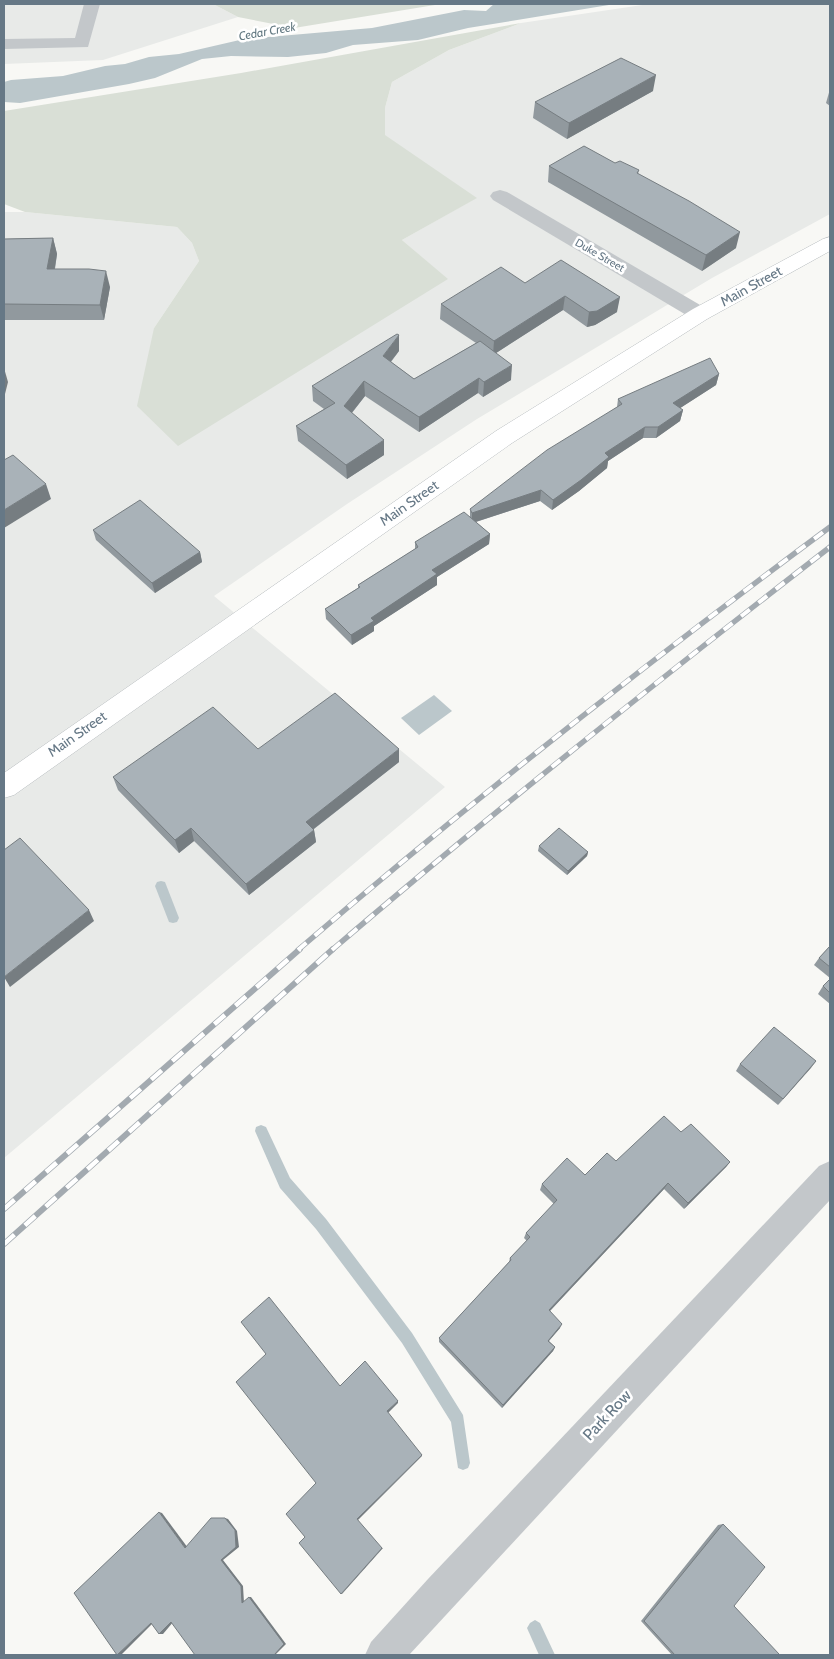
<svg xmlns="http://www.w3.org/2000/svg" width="834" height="1659" font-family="Cabin,sans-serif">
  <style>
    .built { fill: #e8eae8 }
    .green { fill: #d9dfd6 }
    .water { fill: #bbc7cb }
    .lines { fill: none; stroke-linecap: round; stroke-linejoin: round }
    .stream { fill: #bbc7cb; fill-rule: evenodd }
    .major-casing { stroke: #b6bbbe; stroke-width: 1 }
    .minor { fill: #c3c7ca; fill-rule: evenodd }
    .major { fill: #fff; fill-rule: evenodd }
    .rail-far1-casing { stroke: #a3aab0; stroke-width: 5.5 }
    .rail-casing { stroke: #a3aab0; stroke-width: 6 }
    .rail-far1 { stroke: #fff; stroke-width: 4; stroke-dasharray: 11; stroke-linecap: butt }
    .rail { stroke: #fff; stroke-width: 4.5; stroke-dasharray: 14; stroke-linecap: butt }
    .wall { fill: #91999e }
    .shaded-wall { fill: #767d81 }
    .building { fill: #a9b2b8; stroke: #767d81 }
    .labels { text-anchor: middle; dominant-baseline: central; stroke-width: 5; stroke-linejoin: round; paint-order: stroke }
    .far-street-label { font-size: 11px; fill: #667886; stroke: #fff }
    .far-water-label { font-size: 12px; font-style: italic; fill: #637982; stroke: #fff }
    .street-label { font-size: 14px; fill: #667886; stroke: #fff }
    .near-street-label { font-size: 16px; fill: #667886; stroke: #fff }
  </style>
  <rect width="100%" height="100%" fill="#f8f8f5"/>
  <g class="built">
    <path d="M 4,4 L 213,4 L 238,17 L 103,60 L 4,64 Z"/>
    <path d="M 649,4 L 830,4 L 830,214 L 712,278 L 477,419 L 347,504 L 214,596 L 445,787 L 4,1158 L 4,212 L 25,212 L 177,227 L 192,243 L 199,261 L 154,328 L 447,279 L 402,240 L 476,198 L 384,135 L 385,108 L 392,82 L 449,50 L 521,23 Z"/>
  </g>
  <g class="green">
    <path d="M 213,4 L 441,4 L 294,28 L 238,17 Z"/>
    <path d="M 521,23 L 449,50 L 392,82 L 385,108 L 385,135 L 477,198 L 402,240 L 448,279 L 178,446 L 137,406 L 154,328 L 199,261 L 192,243 L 177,227 L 25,212 L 4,204 L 4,111 L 241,73 Z"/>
  </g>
  <g class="water">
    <path d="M 494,4 L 615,4 L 468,28 L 418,40 L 353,45 L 326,53 L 288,57 L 231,56 L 202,59 L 155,78 L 129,84 L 20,103 L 4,102 L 4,82 L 11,80 L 63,76 L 105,66 L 125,64 L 149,57 L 179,54 L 244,39 L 372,28 L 464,10 L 486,11 Z"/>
    <path d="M 434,695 L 452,711 L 419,735 L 401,718 Z"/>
  </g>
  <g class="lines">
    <g class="stream">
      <path d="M 161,881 L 165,882 L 179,918 L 177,922 L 173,923 L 169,922 L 155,886 L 157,882 Z"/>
      <path d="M 261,1125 L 266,1127 L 290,1178 L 326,1219 L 412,1333 L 463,1415 L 470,1463 L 468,1468 L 463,1470 L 458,1468 L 451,1422 L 402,1343 L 316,1229 L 280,1188 L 255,1131 L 256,1127 Z"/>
      <path d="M 535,1620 L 540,1623 L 555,1655 L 539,1655 L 527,1628 L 530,1623 Z"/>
    </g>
    <defs>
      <path id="major" d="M 830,237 L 830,251 L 707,319 L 512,443 L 14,795 L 4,798 L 4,773 L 496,431 L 693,309 L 823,239 Z"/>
    </defs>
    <use href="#major" class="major-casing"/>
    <g class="minor">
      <path d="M 84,4 L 100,4 L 88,47 L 4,49 L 4,39 L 75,38 Z"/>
      <path d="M 500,190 L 507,192 L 707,309 L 710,314 L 707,319 L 700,321 L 693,319 L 493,200 L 490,196 L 493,192 Z"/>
      <path d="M 830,1161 L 830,1200 L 409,1655 L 365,1655 L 371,1642 L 428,1579 L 819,1166 Z"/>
    </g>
    <use href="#major" class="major"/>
    <defs>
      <g id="rail-far1">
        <path d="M 298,950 C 470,802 648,662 830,527"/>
        <path d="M 332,950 C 494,811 661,678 830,547"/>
      </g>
      <g id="rail">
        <path d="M 4,1209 L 300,949"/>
        <path d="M 4,1244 L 333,949"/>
      </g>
    </defs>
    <use href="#rail-far1" class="rail-far1-casing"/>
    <use href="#rail" class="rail-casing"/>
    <use href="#rail-far1" class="rail-far1"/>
    <use href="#rail" class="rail"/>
  </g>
  <g class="wall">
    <path d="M 830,89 L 830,106 L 826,103 Z"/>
    <path d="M 653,91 L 567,139 L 533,118 L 535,102 Z"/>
    <path d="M 549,166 L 639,170 L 638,174 L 736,248 L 702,271 L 548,182 Z"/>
    <path d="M 53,238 L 57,254 L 55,269 L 110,287 L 104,320 L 4,320 L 4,239 Z"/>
    <path d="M 525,283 L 617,312 L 595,325 L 587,327 L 563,310 L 496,353 L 511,380 L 483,397 L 478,393 L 419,432 L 365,396 L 352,413 L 384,455 L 347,479 L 298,441 L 296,426 L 324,409 L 313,401 L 312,386 L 399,351 L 391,362 L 414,379 L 476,343 L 440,319 L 441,304 Z"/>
    <path d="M 719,374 L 716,385 L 680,408 L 683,410 L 680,421 L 656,438 L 643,438 L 608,461 L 607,468 L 579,491 L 552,510 L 540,501 L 476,522 L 490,534 L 489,544 L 437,577 L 437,585 L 374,626 L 374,631 L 352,645 L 326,619 L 325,609 L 358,588 L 358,585 L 415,549 L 415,542 L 470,517 L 470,509 L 617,407 L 618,399 Z"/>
    <path d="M 93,530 L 200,552 L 202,562 L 155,593 L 96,540 Z"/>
    <path d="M 258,749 L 399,762 L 314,829 L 314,830 L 316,842 L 249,895 L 194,841 L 179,853 L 118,790 L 113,777 Z"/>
    <path d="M 539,846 L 588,852 L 587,856 L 567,875 L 538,851 Z"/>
    <path d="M 830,946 L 830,978 L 814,965 L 819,958 Z"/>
    <path d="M 830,979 L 830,1004 L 818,994 L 823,986 Z"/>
    <path d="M 816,1061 L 778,1105 L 736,1071 L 740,1064 Z"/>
    <path d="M 681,1132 L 730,1162 L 726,1167 L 684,1209 L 664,1189 L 550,1311 L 560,1328 L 549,1341 L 555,1347 L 553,1351 L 502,1408 L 439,1342 L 439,1338 L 509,1262 L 510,1258 L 527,1241 L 524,1238 L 526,1233 L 554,1204 L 540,1190 L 542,1184 L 585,1175 Z"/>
    <path d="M 723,1524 L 734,1606 L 778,1655 L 672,1655 L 641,1621 L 718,1525 Z"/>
  </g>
  <g class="shaded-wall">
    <path d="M 656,75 L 653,91 L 567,139 L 569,123 Z"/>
    <path d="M 740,232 L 736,248 L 702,271 L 706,255 Z"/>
    <path d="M 53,238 L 57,254 L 52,285 L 47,269 Z"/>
    <path d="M 106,271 L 110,287 L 104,320 L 100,305 Z"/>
    <path d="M 565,296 L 563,310 L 493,355 L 494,341 Z"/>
    <path d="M 620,297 L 617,312 L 595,325 L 587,327 L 589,312 Z"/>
    <path d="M 399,335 L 399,351 L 383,371 L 383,356 Z"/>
    <path d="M 512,365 L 511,380 L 483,397 L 484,382 Z"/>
    <path d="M 4,368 L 8,382 L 4,398 Z"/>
    <path d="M 719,374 L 716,385 L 671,414 L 673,403 Z"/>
    <path d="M 479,378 L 478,393 L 419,432 L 419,417 Z"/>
    <path d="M 364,381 L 365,396 L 345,421 L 344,406 Z"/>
    <path d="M 683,410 L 680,421 L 656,438 L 658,427 Z"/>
    <path d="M 645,427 L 643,438 L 608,461 L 607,468 L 579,491 L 552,510 L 553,500 L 605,453 Z"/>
    <path d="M 384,440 L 384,455 L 347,479 L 346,465 Z"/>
    <path d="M 46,484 L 51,499 L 4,528 L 4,510 Z"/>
    <path d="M 541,490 L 540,501 L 472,523 L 472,513 Z"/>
    <path d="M 490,534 L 489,544 L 437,577 L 437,585 L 374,626 L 374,631 L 352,645 L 351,635 L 371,618 L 432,570 Z"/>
    <path d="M 200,552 L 202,562 L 155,593 L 152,583 Z"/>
    <path d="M 399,749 L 399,762 L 307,834 L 306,822 Z"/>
    <path d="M 191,828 L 194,841 L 179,853 L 175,840 Z"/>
    <path d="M 314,830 L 316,842 L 249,895 L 246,884 Z"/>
    <path d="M 588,852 L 587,856 L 567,875 L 568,871 Z"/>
    <path d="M 89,910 L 94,921 L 10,987 L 4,977 Z"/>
    <path d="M 816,1061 L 811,1068 L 778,1105 L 783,1099 Z"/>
    <path d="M 730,1162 L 726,1167 L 684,1209 L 688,1203 Z"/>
    <path d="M 668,1183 L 664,1189 L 547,1314 L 549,1310 Z"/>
    <path d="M 562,1324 L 560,1328 L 546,1344 L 548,1341 Z"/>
    <path d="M 555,1347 L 553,1351 L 502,1408 L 503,1405 Z"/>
    <path d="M 398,1401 L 398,1403 L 387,1414 L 387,1411 Z"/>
    <path d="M 422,1455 L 422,1456 L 358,1520 L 357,1519 Z"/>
    <path d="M 159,1512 L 162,1513 L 188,1548 L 185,1548 Z"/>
    <path d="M 225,1518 L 228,1519 L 237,1531 L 239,1547 L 223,1560 L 243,1586 L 244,1603 L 242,1603 L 221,1560 Z"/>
    <path d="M 382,1548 L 383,1548 L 342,1594 L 341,1594 Z"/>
    <path d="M 249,1597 L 251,1597 L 286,1644 L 275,1655 L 274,1655 Z"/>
    <path d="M 174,1621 L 163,1634 L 159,1634 L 171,1622 Z"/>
    <path d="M 154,1622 L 121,1655 L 117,1655 L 151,1623 Z"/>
  </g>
  <g class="building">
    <path d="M 621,58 L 656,75 L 569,123 L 535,102 Z"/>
    <path d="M 584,146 L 615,163 L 620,161 L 639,170 L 637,173 L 689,201 L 740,232 L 706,255 L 549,166 Z"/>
    <path d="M 53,238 L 47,269 L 89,269 L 106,271 L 100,305 L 4,304 L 4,239 Z"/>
    <path d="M 561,260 L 620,297 L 597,311 L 589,312 L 565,296 L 494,341 L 441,304 L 501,267 L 525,283 Z"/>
    <path d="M 397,334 L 399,335 L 383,356 L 414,379 L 480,341 L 512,365 L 484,382 L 479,378 L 419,417 L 364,381 L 344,406 L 384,440 L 346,465 L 296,426 L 335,403 L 312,386 Z"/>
    <path d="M 710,358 L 719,374 L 673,403 L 683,410 L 658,427 L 645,427 L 605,453 L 609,457 L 581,480 L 553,500 L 541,490 L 472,513 L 470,509 L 547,450 L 622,404 L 618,399 Z"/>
    <path d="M 13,455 L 46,484 L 4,510 L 4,460 Z"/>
    <path d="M 140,500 L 200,552 L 152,583 L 93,530 Z"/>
    <path d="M 464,512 L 490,534 L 432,570 L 437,574 L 371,618 L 374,621 L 351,635 L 325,609 L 360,587 L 358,585 L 418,547 L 415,542 Z"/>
    <path d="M 335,693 L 399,749 L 306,822 L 314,830 L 246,884 L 191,828 L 175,840 L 113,777 L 213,707 L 258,749 Z"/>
    <path d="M 559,828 L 588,852 L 568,871 L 539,846 Z"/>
    <path d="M 20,838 L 89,910 L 4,977 L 4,850 Z"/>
    <path d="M 830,946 L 830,967 L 819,958 Z"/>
    <path d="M 830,979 L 830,993 L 823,986 Z"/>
    <path d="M 774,1027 L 816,1061 L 783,1099 L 740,1064 Z"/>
    <path d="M 664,1116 L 681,1132 L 691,1124 L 730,1162 L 688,1203 L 668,1183 L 549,1310 L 562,1324 L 548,1341 L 555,1347 L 503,1405 L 439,1338 L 511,1260 L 510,1258 L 530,1237 L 526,1233 L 557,1200 L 542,1184 L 567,1158 L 585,1175 L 607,1153 L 616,1161 Z"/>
    <path d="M 269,1297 L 340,1386 L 365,1361 L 398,1401 L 387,1411 L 422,1455 L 357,1519 L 382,1548 L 341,1594 L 299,1543 L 305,1537 L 286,1514 L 316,1483 L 236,1382 L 266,1354 L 241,1322 Z"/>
    <path d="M 159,1512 L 185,1548 L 211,1518 L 225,1518 L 235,1530 L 236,1547 L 221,1560 L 241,1586 L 242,1603 L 249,1597 L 284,1644 L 274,1655 L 195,1655 L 171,1622 L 159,1634 L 151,1623 L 117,1655 L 74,1593 Z"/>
    <path d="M 723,1524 L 765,1567 L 734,1606 L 779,1654 L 778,1655 L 675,1655 L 644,1621 Z"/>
  </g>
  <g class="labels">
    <g class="far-street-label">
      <text transform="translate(600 255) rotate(30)">Duke Street</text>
    </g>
    <g class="far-water-label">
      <text transform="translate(267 31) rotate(-10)">Cedar Creek</text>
    </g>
    <g class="street-label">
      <text transform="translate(751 286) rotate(-29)">Main Street</text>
      <text transform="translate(409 503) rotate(-35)">Main Street</text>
      <text transform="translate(77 734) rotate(-35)">Main Street</text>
    </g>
    <g class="near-street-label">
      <text transform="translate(607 1415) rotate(-47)">Park Row</text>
    </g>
  </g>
  <rect width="834" height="1659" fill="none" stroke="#667886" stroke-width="10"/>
</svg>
